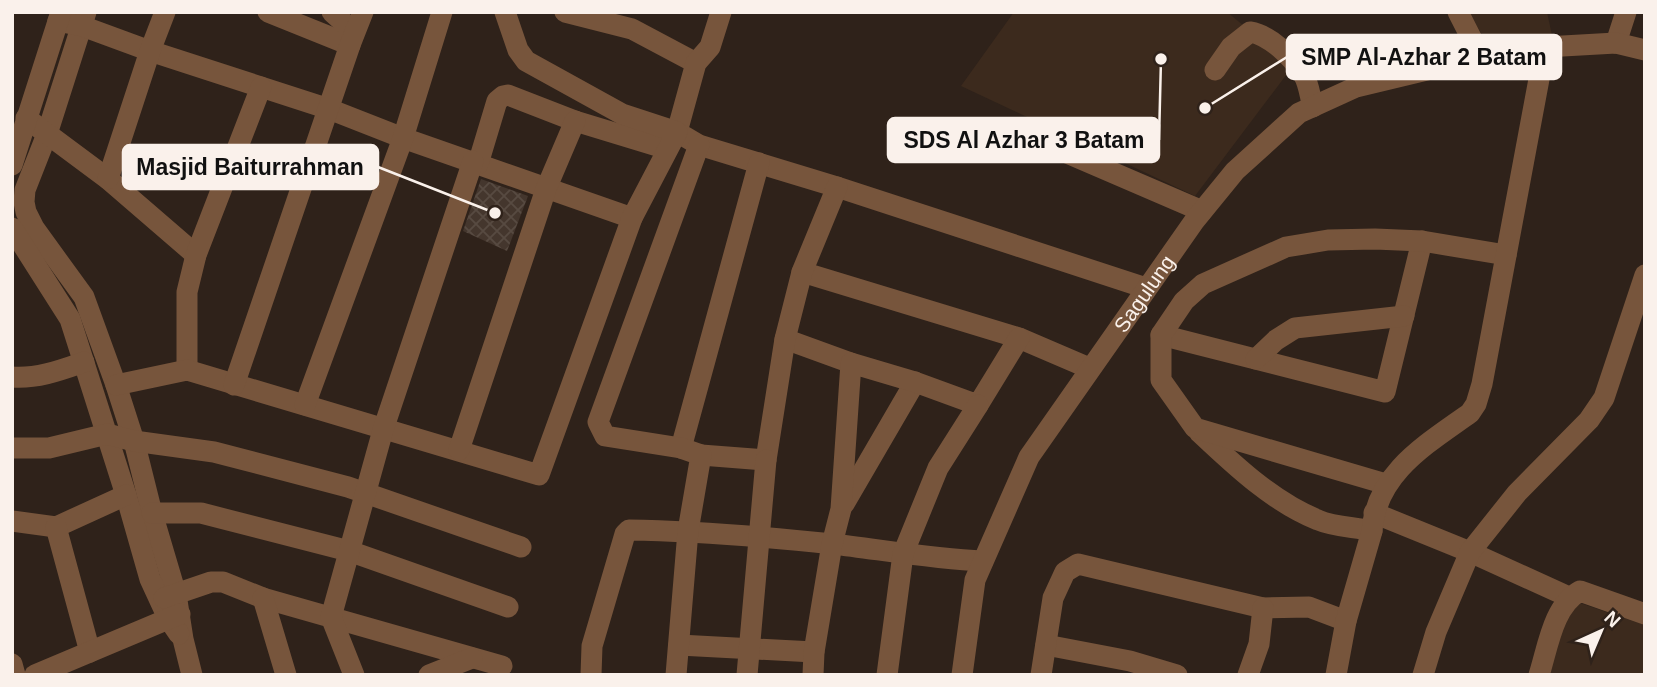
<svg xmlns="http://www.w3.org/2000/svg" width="1657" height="687" font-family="Helvetica,sans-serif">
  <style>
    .built { fill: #3c2a1d }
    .building { fill: url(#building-cross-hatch) }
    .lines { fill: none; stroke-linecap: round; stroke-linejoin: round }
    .minor { stroke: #77553c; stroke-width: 21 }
    .labels { text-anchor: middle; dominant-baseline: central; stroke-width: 5; stroke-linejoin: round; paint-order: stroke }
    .street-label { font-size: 21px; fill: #faf1eb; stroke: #2f221a }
    .leader { fill: none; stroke: #faf1eb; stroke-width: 2.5 }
    .callout-dot { fill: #faf1eb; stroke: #2f221a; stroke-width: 2.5 }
    .callout { fill: #faf1eb; stroke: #faf1eb; stroke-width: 2.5 }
    .callout-label { font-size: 23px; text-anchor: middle; font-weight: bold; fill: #111 }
  </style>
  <defs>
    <pattern id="building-cross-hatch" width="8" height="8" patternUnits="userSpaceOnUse" patternTransform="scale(1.75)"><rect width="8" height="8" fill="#44362d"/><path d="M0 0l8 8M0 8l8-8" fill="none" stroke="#574a41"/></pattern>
  </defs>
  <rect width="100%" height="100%" fill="#2f221a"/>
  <g class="built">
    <path d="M 1014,12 L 1227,12 L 1293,66 L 1195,196 L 961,86 Z"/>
    <path d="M 1469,12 L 1547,12 L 1553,40 L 1496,44 L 1481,33 Z"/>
    <path d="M 1571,600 L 1645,625 L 1645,675 L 1547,675 Z"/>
  </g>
  <path class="building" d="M 481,179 L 528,196 L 507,251 L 463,231 Z"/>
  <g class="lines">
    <g class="minor">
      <path d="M 86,12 L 47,134 L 25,190 L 24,202 L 26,212 L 34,228 L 84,297 L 116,385 L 134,441 L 152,513 L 176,594 L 183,639 L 192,675"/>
      <path d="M 268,12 L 350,45"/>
      <path d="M 332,12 L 354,32"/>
      <path d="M 565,12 L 632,29 L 696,63"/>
      <path d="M 721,12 L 710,47 L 696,63 L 677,132 L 699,145 L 837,187 L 1146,288"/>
      <path d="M 1458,12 L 1481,57"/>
      <path d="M 58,21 L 82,26 L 150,51 L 329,109 L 403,138 L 632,218"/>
      <path d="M 1616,43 L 1626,12"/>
      <path d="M 1215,70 L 1231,47 L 1250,32 C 1270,35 1292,57 1303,74 C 1309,83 1310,97 1313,107"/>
      <path d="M 26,118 L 108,179 L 196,255"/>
      <path d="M 1037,140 L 1202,211"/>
      <path d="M 478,164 L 497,101 L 503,96 L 508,95 L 575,121 L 667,149"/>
      <path d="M 12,165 L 61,12"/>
      <path d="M 108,179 L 150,51 L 165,12"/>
      <path d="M 12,228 L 70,319 L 126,495 L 150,579 L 168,618 L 179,634"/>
      <path d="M 802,272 L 1019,338 L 1089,368"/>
      <path d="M 1161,335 L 1385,392 L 1422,241"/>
      <path d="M 785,339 L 851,363"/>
      <path d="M 1256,359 L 1276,340 L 1295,328 L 1404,316"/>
      <path d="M 187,370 L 187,292 L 196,255 L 261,87"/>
      <path d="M 12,377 C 37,379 61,370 84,362"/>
      <path d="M 116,385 L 187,370 L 539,475 L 632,218 L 677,132 L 622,114 L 526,61 L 518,50 L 505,12"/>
      <path d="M 234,385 L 350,45 L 363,12"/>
      <path d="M 305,405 L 403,138 L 442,12"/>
      <path d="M 1199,432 C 1234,465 1273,502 1318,520 C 1334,527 1354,527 1372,531"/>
      <path d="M 12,448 L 49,448 L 107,434 L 134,441 L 214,452 L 348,487 L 521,547"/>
      <path d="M 681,448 L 759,163"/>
      <path d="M 459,450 L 546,189 L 575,121"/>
      <path d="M 701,455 L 766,460 L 785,339 L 802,272 L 837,187"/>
      <path d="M 1386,484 L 1195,428 L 1161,380 L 1161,335 L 1184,301 L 1203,284 L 1286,247 L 1328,240 L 1375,239 L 1422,241 L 1506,255"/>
      <path d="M 844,504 L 915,382"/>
      <path d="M 152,513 L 201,513 L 349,551 L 508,607"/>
      <path d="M 1374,513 L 1470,552 L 1569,597"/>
      <path d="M 12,521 L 56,527 L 126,495"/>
      <path d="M 56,527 L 90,652"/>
      <path d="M 164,598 L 211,582 L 223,582 L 263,598 L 502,666"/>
      <path d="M 263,598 L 286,675"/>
      <path d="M 679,645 L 814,652"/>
      <path d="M 1046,645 L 1130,661 L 1177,675"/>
      <path d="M 12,664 L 15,675"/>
      <path d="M 35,675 L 180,614"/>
      <path d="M 354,675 L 331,617 L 383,430 L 473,161"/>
      <path d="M 429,675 L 472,658"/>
      <path d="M 591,675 L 592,646 L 625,534 L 629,530 C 696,531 767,537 833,544 C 883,550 932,559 983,561"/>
      <path d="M 676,675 L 688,531 L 701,455 L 681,448 L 605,436 L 598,422 L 699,145"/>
      <path d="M 747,675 L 766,460"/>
      <path d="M 813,675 L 814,652 L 832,544 L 841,509 L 851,363 L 915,382 L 978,405 L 1019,338"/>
      <path d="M 887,675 L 903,554 L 938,468 L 978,405"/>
      <path id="s1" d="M 962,675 L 975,580 L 1029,457 L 1195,220 L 1235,171 L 1299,113 L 1356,87 L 1481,57 L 1545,47 L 1616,43 L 1645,50"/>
      <path d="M 1041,675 L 1053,598 L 1065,572 L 1078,564 L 1263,608 L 1309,607 L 1346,621"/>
      <path d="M 1248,675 L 1259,644 L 1263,608"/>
      <path d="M 1336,675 L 1346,621 L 1372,531 C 1376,473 1427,444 1470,413 L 1476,404 L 1482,384 L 1545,47"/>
      <path d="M 1423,675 L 1436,632 L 1470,552 L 1517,493 L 1589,420 L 1604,398 L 1645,275"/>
      <path d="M 1539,675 C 1548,647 1553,606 1580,591 L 1645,614"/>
    </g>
  </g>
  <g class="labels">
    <g class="street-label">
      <text stroke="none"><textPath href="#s1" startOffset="430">Sagulung</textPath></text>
    </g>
  </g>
  <path class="leader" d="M1205 108L1287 57M1161 59L1159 140M495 213L378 167"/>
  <g class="callout-dot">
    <circle cx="1205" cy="108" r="7"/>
    <circle cx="1161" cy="59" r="7"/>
    <circle cx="495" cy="213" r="7"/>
  </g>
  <g class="callout">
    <rect x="1287" y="35" width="274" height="44" rx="7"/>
    <rect x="888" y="118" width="271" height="44" rx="7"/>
    <rect x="123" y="145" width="255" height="44" rx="7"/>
  </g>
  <g class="callout-label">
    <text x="1424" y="65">SMP Al-Azhar 2 Batam</text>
    <text x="1024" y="148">SDS Al Azhar 3 Batam</text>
    <text x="250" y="175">Masjid Baiturrahman</text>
  </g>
  <rect width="1657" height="687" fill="none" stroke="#faf1eb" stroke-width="28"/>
  <g transform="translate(1601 631) rotate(44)" stroke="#2f221a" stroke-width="5" paint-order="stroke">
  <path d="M0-5L12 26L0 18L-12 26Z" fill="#faf1eb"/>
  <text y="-10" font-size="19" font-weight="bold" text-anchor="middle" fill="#faf1eb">N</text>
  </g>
</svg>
